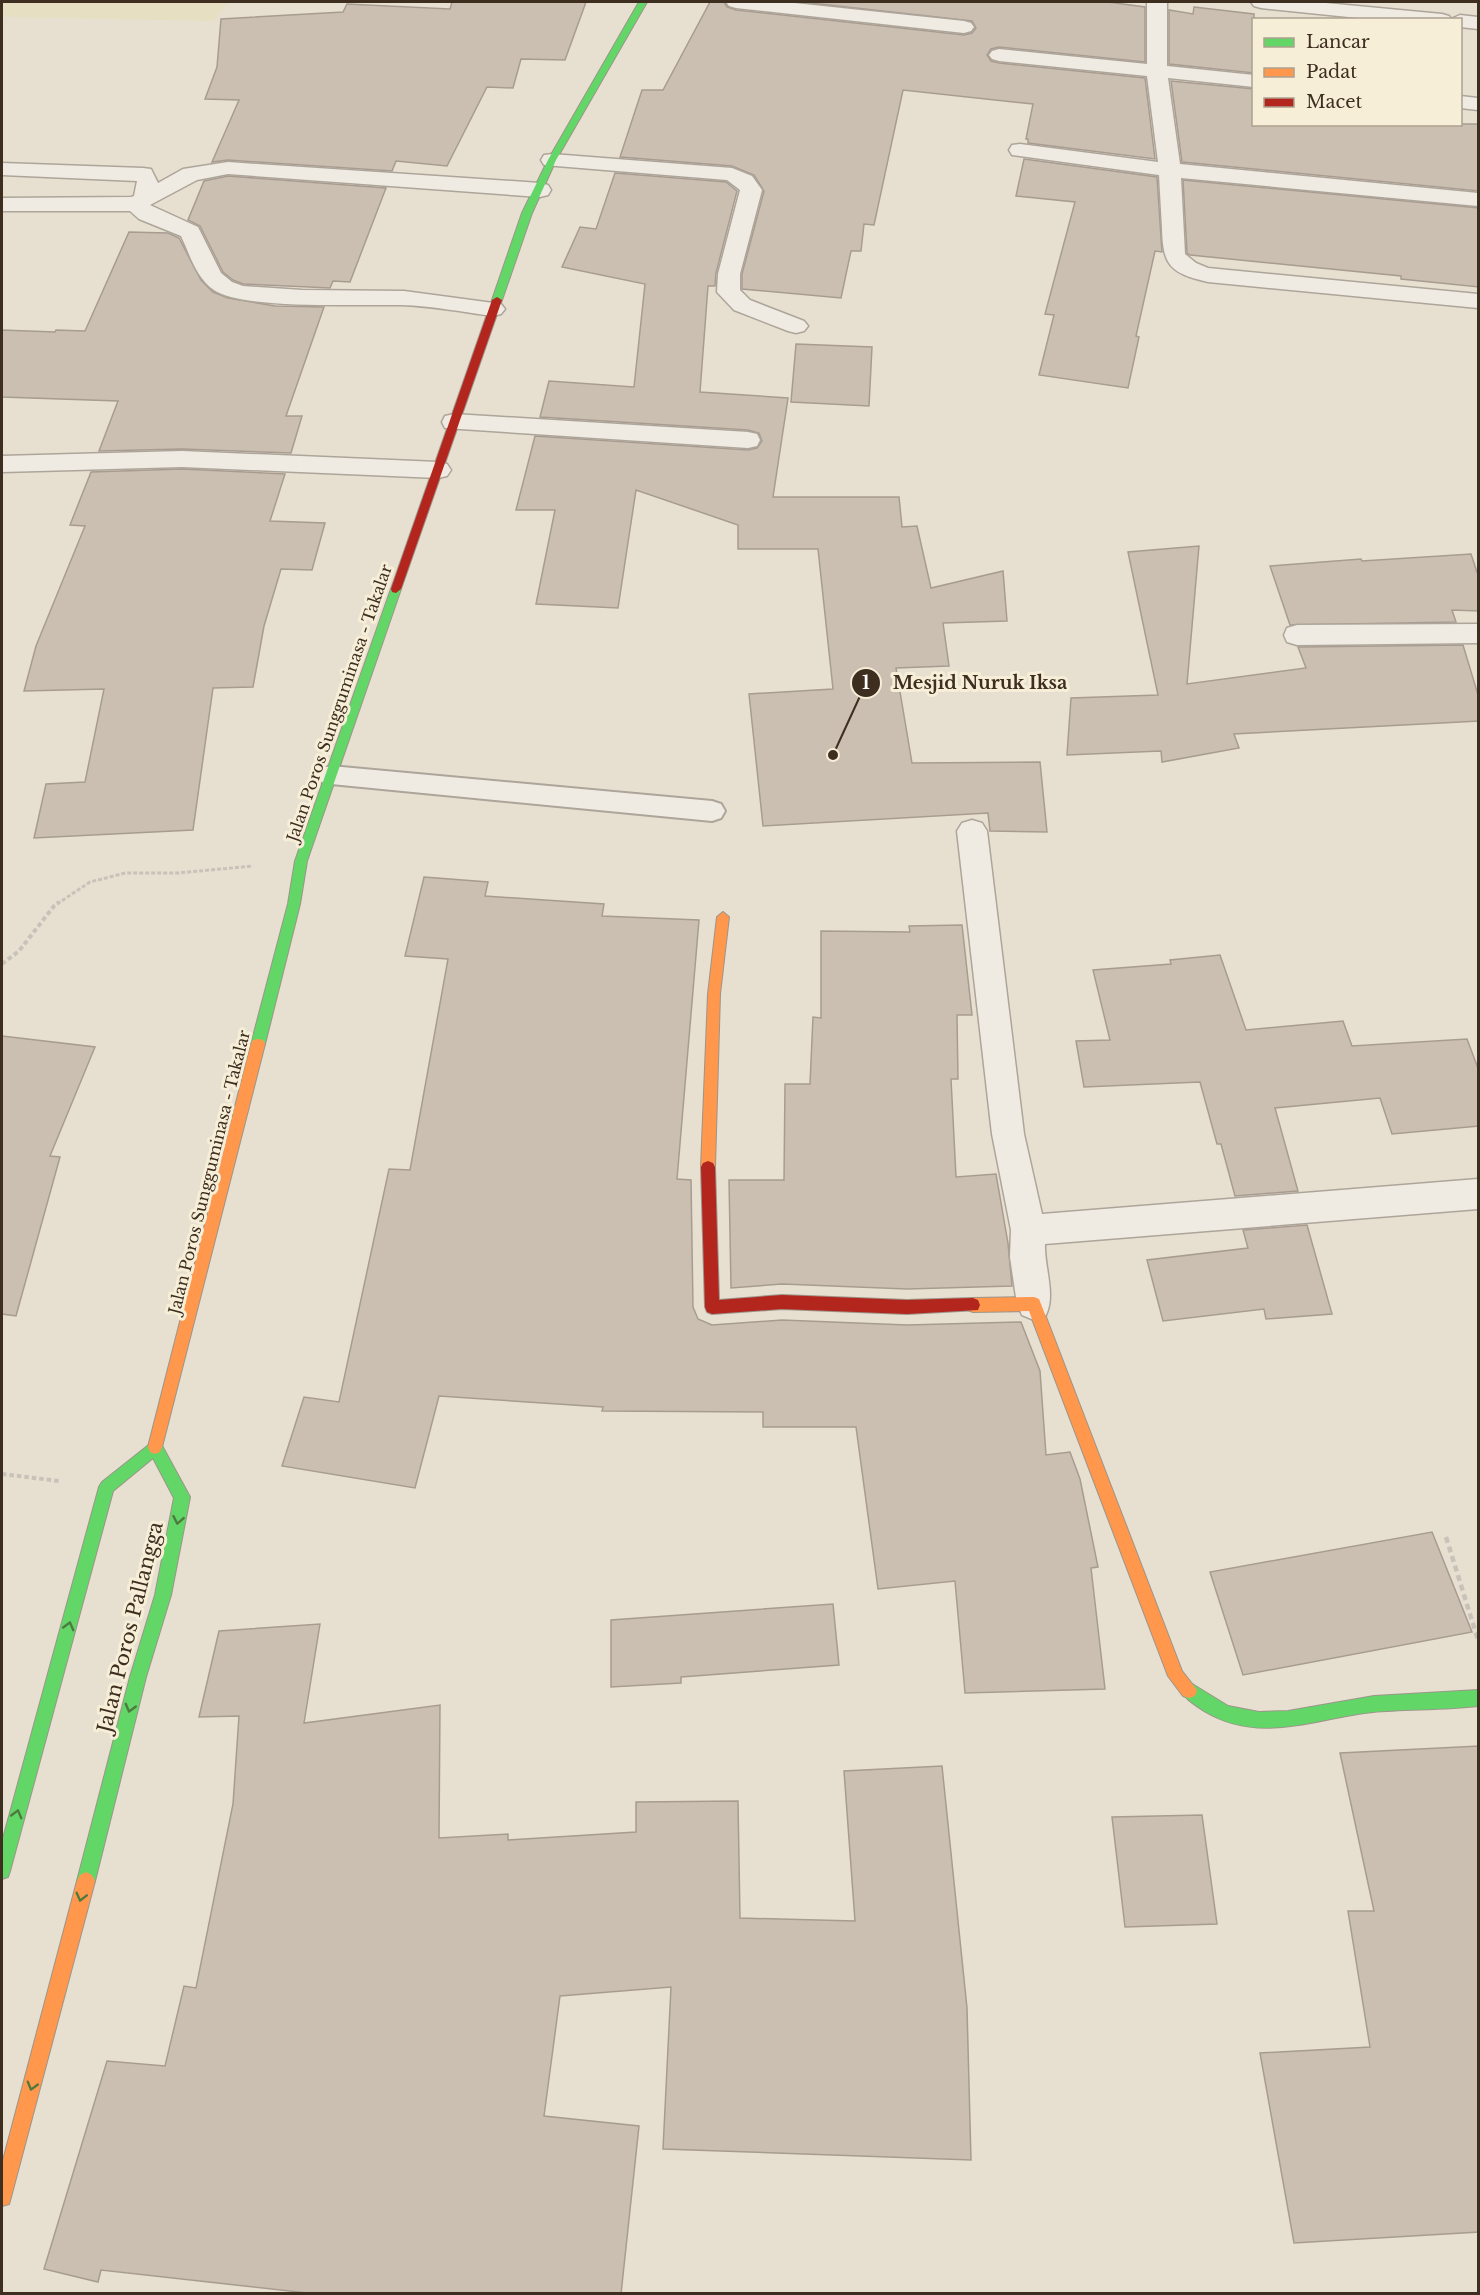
<svg xmlns="http://www.w3.org/2000/svg" width="1480" height="2295" font-family="'Libre Baskerville',serif">
  <style>
    .farmland { fill: #e6dfc2 }
    .building { fill: #cbbfb2; stroke: #a89c90; stroke-width: 1.5 }
    .lines { fill: none; stroke-linecap: round; stroke-linejoin: round }
    .lane-casing { stroke: #ada599; stroke-width: 4 }
    .street-casing { stroke: #ada599; stroke-width: 3 }
    .fast-casing { stroke: #9c958a; stroke-width: 2 }
    .slow-casing { stroke: #9c958a; stroke-width: 2 }
    .jam-casing { stroke: #9c958a; stroke-width: 2 }
    .path-far2 { stroke: #c8c2b9; stroke-width: 3; stroke-dasharray: 4 2; stroke-linecap: butt }
    .path-far1 { stroke: #c8c2b9; stroke-width: 4; stroke-dasharray: 4.5 3; stroke-linecap: butt }
    .path { stroke: #c8c2b9; stroke-width: 4.5; stroke-dasharray: 6 4; stroke-linecap: butt }
    .lane { fill: #efebe3; fill-rule: evenodd }
    .street { fill: #efebe3; fill-rule: evenodd }
    .fast { fill: #63d668; fill-rule: evenodd }
    .slow { fill: #ff974d; fill-rule: evenodd }
    .jam { fill: #b3261e; fill-rule: evenodd }
    .oneway { stroke: #4e7a40 }
    .labels { text-anchor: middle; dominant-baseline: central; stroke-width: 6; stroke-linejoin: round; paint-order: stroke }
    .street-label { font-size: 16px; fill: #3d2e20; stroke: #f7eed8 }
    .near-street-label { font-size: 20px; fill: #3d2e20; stroke: #f7eed8 }
    .leader { fill: none; stroke: #3d2e20; stroke-width: 2 }
    .callout-dot { fill: #3d2e20; stroke: #f7eed8; stroke-width: 2 }
    .mark-label { font-size: 18px; text-anchor: middle; font-weight: bold; fill: #fff }
    .callout-label { font-size: 18px; text-anchor: middle; font-weight: bold; fill: #3d2e20; stroke: #f7eed8; stroke-width: 6; stroke-linejoin: round; paint-order: stroke }
  </style>
  <rect width="100%" height="100%" fill="#e7e0d1"/>
  <path class="farmland" d="M 2,2 L 228,2 L 214,21 L 2,17 Z"/>
  <g class="building">
    <path d="M 452,2 L 586,2 L 565,60 L 521,59 L 513,88 L 487,87 L 447,166 L 396,161 L 392,171 L 228,160 L 212,162 L 239,100 L 205,99 L 217,67 L 221,19 L 343,12 L 347,4 L 450,9 Z"/>
    <path d="M 710,2 L 724,2 L 727,7 L 736,10 L 964,35 L 972,33 L 976,28 L 972,21 L 802,2 L 1108,2 L 1145,7 L 1145,62 L 999,47 L 991,49 L 987,55 L 991,61 L 999,63 L 1145,78 L 1155,159 L 1028,143 L 1028,139 L 1026,139 L 1033,104 L 903,90 L 874,225 L 864,224 L 861,251 L 851,251 L 841,298 L 742,289 L 742,274 L 764,191 L 754,175 L 732,166 L 620,157 L 642,90 L 663,90 Z"/>
    <path d="M 1194,7 L 1254,14 L 1254,73 L 1169,64 L 1169,10 L 1193,14 Z"/>
    <path d="M 1171,81 L 1254,89 L 1254,124 L 1479,124 L 1479,191 L 1182,162 Z"/>
    <path d="M 1024,159 L 1157,177 L 1162,252 L 1155,251 L 1136,336 L 1139,337 L 1128,388 L 1039,375 L 1054,315 L 1045,314 L 1075,202 L 1016,196 Z"/>
    <path d="M 615,173 L 726,182 L 737,191 L 716,273 L 715,286 L 708,286 L 700,392 L 788,398 L 773,497 L 899,497 L 902,527 L 917,526 L 931,588 L 1003,571 L 1007,621 L 943,623 L 949,666 L 896,668 L 912,763 L 1040,762 L 1047,832 L 990,831 L 988,813 L 763,826 L 749,694 L 833,689 L 818,549 L 738,549 L 738,525 L 636,490 L 618,608 L 536,604 L 555,510 L 516,510 L 535,436 L 748,450 L 757,448 L 762,441 L 759,433 L 748,430 L 540,417 L 549,381 L 634,387 L 645,284 L 562,267 L 580,227 L 596,229 Z"/>
    <path d="M 228,176 L 386,188 L 350,282 L 333,281 L 330,288 L 243,284 L 233,280 L 223,272 L 200,226 L 188,220 L 204,181 Z"/>
    <path d="M 1183,180 L 1479,208 L 1479,287 L 1401,279 L 1401,276 L 1190,255 L 1187,253 Z"/>
    <path d="M 129,232 L 168,233 L 179,238 L 201,280 L 213,292 L 228,298 L 275,306 L 324,307 L 286,416 L 302,416 L 291,453 L 182,449 L 99,451 L 118,401 L 2,397 L 2,330 L 55,332 L 56,330 L 85,331 Z"/>
    <path d="M 796,344 L 872,347 L 869,406 L 791,402 Z"/>
    <path d="M 182,469 L 285,474 L 270,521 L 325,523 L 312,570 L 281,569 L 264,626 L 253,687 L 213,688 L 193,830 L 34,838 L 46,784 L 85,782 L 104,689 L 24,691 L 36,646 L 85,526 L 70,525 L 91,472 Z"/>
    <path d="M 1199,546 L 1187,684 L 1306,668 L 1298,647 L 1463,645 L 1479,698 L 1479,721 L 1234,734 L 1239,748 L 1162,762 L 1161,751 L 1067,755 L 1071,698 L 1158,695 L 1128,552 Z"/>
    <path d="M 1471,554 L 1479,578 L 1479,611 L 1452,610 L 1456,622 L 1290,625 L 1270,566 L 1361,559 L 1362,561 Z"/>
    <path d="M 424,877 L 488,882 L 485,896 L 604,904 L 602,916 L 699,920 L 677,1179 L 691,1180 L 693,1307 L 698,1319 L 712,1325 L 782,1320 L 907,1325 L 1021,1322 L 1040,1371 L 1046,1455 L 1070,1452 L 1080,1479 L 1098,1567 L 1091,1568 L 1105,1689 L 965,1693 L 955,1581 L 878,1589 L 856,1427 L 763,1427 L 763,1412 L 602,1411 L 603,1407 L 439,1396 L 415,1488 L 282,1466 L 304,1397 L 339,1402 L 389,1169 L 410,1170 L 448,959 L 405,956 Z"/>
    <path d="M 962,925 L 972,1015 L 957,1015 L 958,1079 L 951,1079 L 956,1177 L 996,1174 L 1008,1243 L 1012,1286 L 907,1289 L 782,1284 L 731,1288 L 729,1180 L 784,1180 L 785,1084 L 810,1084 L 813,1017 L 821,1018 L 821,931 L 910,932 L 909,926 Z"/>
    <path d="M 1220,955 L 1246,1030 L 1343,1021 L 1352,1046 L 1467,1039 L 1479,1071 L 1479,1126 L 1392,1134 L 1380,1098 L 1275,1108 L 1298,1191 L 1235,1196 L 1221,1144 L 1217,1144 L 1200,1082 L 1084,1087 L 1076,1041 L 1110,1040 L 1093,970 L 1171,964 L 1170,960 Z"/>
    <path d="M 2,1036 L 95,1047 L 50,1156 L 60,1157 L 16,1316 L 2,1314 Z"/>
    <path d="M 1307,1225 L 1332,1314 L 1266,1319 L 1264,1309 L 1163,1321 L 1147,1260 L 1248,1248 L 1243,1230 Z"/>
    <path d="M 1432,1532 L 1472,1632 L 1243,1675 L 1210,1572 Z"/>
    <path d="M 833,1604 L 839,1665 L 681,1677 L 681,1683 L 611,1687 L 611,1620 Z"/>
    <path d="M 320,1624 L 304,1723 L 440,1705 L 439,1838 L 508,1834 L 508,1840 L 636,1832 L 636,1802 L 738,1801 L 740,1918 L 855,1921 L 844,1771 L 942,1766 L 967,2008 L 971,2160 L 663,2149 L 671,1987 L 560,1996 L 544,2116 L 639,2126 L 621,2294 L 316,2294 L 101,2270 L 98,2282 L 44,2269 L 107,2061 L 165,2066 L 184,1986 L 196,1988 L 233,1804 L 239,1716 L 199,1717 L 219,1631 Z"/>
    <path d="M 1479,1746 L 1479,2232 L 1294,2243 L 1260,2053 L 1370,2047 L 1348,1911 L 1374,1911 L 1340,1753 Z"/>
    <path d="M 1202,1815 L 1217,1924 L 1125,1927 L 1112,1817 Z"/>
  </g>
  <g class="lines">
    <defs>
      <path id="lane" d="M 331,766 L 712,801 L 721,804 L 725,811 L 721,818 L 712,821 L 331,784 L 322,782 L 319,775 L 322,768 Z"/>
      <g id="street">
        <path d="M 726,2 L 785,2 L 964,21 L 971,23 L 974,27 L 971,31 L 964,33 L 736,8 L 729,6 Z"/>
        <path d="M 1147,2 L 1167,2 L 1167,66 L 1254,75 L 1254,87 L 1168,78 L 1180,164 L 1478,193 L 1478,206 L 1181,178 L 1185,254 L 1196,263 L 1208,268 L 1478,294 L 1478,308 L 1208,282 C 1170,273 1163,266 1162,228 C 1161,210 1160,193 1159,175 L 1012,155 L 1009,150 L 1012,145 L 1020,144 L 1158,162 L 1147,76 L 999,61 L 992,59 L 989,55 L 992,51 L 999,49 L 1147,64 Z"/>
        <path d="M 1251,2 L 1315,2 L 1442,14 L 1449,16 L 1451,19 L 1460,15 L 1478,17 L 1478,29 L 1460,27 L 1460,20 L 1378,20 L 1261,8 L 1254,6 Z"/>
        <path d="M 1460,96 L 1478,98 L 1478,110 L 1460,108 Z"/>
        <path d="M 552,154 L 732,168 L 752,176 L 762,190 L 740,274 L 740,290 L 750,300 L 804,321 L 808,326 L 804,331 L 796,333 L 788,331 L 734,310 L 717,292 L 718,274 L 740,190 L 727,180 L 544,165 L 541,160 L 544,155 Z"/>
        <path d="M 228,162 L 540,183 L 548,185 L 551,190 L 548,195 L 540,197 L 228,174 L 197,180 L 150,205 L 198,227 L 221,273 L 232,282 L 243,286 L 302,290 L 404,291 L 501,304 L 505,309 L 501,314 L 493,316 C 463,312 432,306 401,305 C 362,304 242,310 214,290 C 196,278 190,255 181,236 L 139,219 L 130,211 L 2,211 L 2,198 L 131,197 L 134,196 L 137,181 L 2,175 L 2,163 L 143,168 L 151,169 L 158,183 L 183,169 Z"/>
        <path d="M 454,414 L 748,432 L 757,434 L 760,440 L 757,446 L 748,448 L 445,428 L 442,422 L 445,416 Z"/>
        <path d="M 182,451 L 438,462 L 447,464 L 451,470 L 447,476 L 438,478 L 182,467 L 2,472 L 2,456 Z"/>
        <path d="M 1297,625 L 1478,624 L 1478,643 L 1297,645 L 1287,642 L 1284,635 L 1287,628 Z"/>
        <path d="M 972,820 L 982,823 L 987,831 L 1024,1134 L 1042,1214 L 1478,1179 L 1478,1209 L 1045,1244 C 1044,1267 1056,1294 1046,1315 L 1034,1320 L 1022,1315 L 1017,1304 L 1010,1257 L 1011,1230 L 992,1134 L 957,831 L 962,823 Z"/>
      </g>
      <g id="fast">
        <path d="M 639,2 L 647,2 L 556,160 L 532,213 L 502,300 L 494,302 L 492,300 L 522,213 L 548,160 Z"/>
        <path d="M 396,585 L 401,589 L 307,861 L 300,904 L 265,1044 L 263,1048 L 253,1048 L 251,1044 L 288,904 L 295,861 L 391,589 Z"/>
        <path d="M 155,1440 L 160,1442 L 190,1497 L 171,1595 L 146,1677 L 95,1881 L 92,1887 L 86,1890 L 80,1887 L 77,1881 L 130,1677 L 155,1595 L 174,1498 L 153,1458 L 113,1491 L 10,1871 L 8,1877 L 2,1879 L 2,1842 L 99,1487 L 102,1482 Z"/>
        <path d="M 1189,1682 L 1228,1706 L 1259,1712 L 1288,1711 L 1374,1696 L 1478,1690 L 1478,1706 C 1444,1710 1408,1709 1373,1712 C 1314,1718 1261,1745 1204,1711 C 1196,1705 1185,1700 1181,1690 L 1183,1684 Z"/>
      </g>
      <g id="slow">
        <path d="M 723,912 L 729,917 L 720,994 L 715,1167 L 713,1171 L 708,1173 L 703,1171 L 701,1167 L 708,994 L 717,917 Z"/>
        <path d="M 258,1039 L 263,1040 L 265,1044 L 162,1447 L 160,1452 L 155,1454 L 150,1452 L 148,1447 L 251,1044 L 253,1040 Z"/>
        <path d="M 1034,1297 L 1039,1299 L 1041,1304 L 1182,1671 L 1197,1690 L 1195,1696 L 1189,1698 L 1183,1696 L 1168,1676 L 1029,1311 L 973,1312 L 968,1310 L 966,1305 L 968,1300 L 973,1298 Z"/>
        <path d="M 86,1872 L 92,1875 L 95,1881 L 11,2197 L 9,2204 L 2,2206 L 2,2164 L 77,1881 L 80,1875 Z"/>
      </g>
      <g id="jam">
        <path d="M 497,297 L 502,300 L 401,589 L 396,593 L 392,592 L 391,589 L 492,300 Z"/>
        <path d="M 708,1161 L 713,1163 L 715,1167 L 719,1300 L 782,1295 L 907,1300 L 973,1298 L 978,1300 L 980,1305 L 978,1310 L 907,1314 L 782,1309 L 712,1314 L 707,1312 L 705,1307 L 701,1167 L 703,1163 Z"/>
      </g>
    </defs>
    <use href="#lane" class="lane-casing"/>
    <use href="#street" class="street-casing"/>
    <use href="#fast" class="fast-casing"/>
    <use href="#slow" class="slow-casing"/>
    <use href="#jam" class="jam-casing"/>
    <path class="path-far2" d="M 57,904 L 90,882 L 125,873 L 178,873 L 253,866"/>
    <g class="path-far1">
      <path d="M 2,964 L 19,951 L 54,906 L 59,902"/>
      <path d="M 2,1474 L 59,1481"/>
    </g>
    <path class="path" d="M 1446,1537 L 1478,1640"/>
    <use href="#lane" class="lane"/>
    <use href="#street" class="street"/>
    <use href="#fast" class="fast"/>
    <use href="#slow" class="slow"/>
    <use href="#jam" class="jam"/>
  </g>
  <defs><path id="oneway-chevron" d="M-2-3.5L2.5 0L-2 3.5" fill="none" stroke-width="1.6" stroke-linecap="round" stroke-linejoin="round" transform="scale(1.5)"/></defs>
  <g class="oneway">
    <use href="#oneway-chevron" transform="translate(178 1520) rotate(101)"/>
    <use href="#oneway-chevron" transform="translate(69 1626) rotate(-75)"/>
    <use href="#oneway-chevron" transform="translate(130 1708) rotate(105)"/>
    <use href="#oneway-chevron" transform="translate(17 1814) rotate(-75)"/>
    <use href="#oneway-chevron" transform="translate(81 1897) rotate(104)"/>
    <use href="#oneway-chevron" transform="translate(32 2086) rotate(106)"/>
  </g>
  <g class="labels">
    <g class="street-label">
      <text transform="translate(339 703) rotate(-71)">Jalan Poros Sungguminasa - Takalar</text>
      <text transform="translate(209 1172) rotate(-76)">Jalan Poros Sungguminasa - Takalar</text>
    </g>
    <g class="near-street-label">
      <text transform="translate(130 1627) rotate(-76)">Jalan Poros Pallangga</text>
    </g>
  </g>
  <path class="leader" d="M833 755L866 683"/>
  <g class="callout-dot">
    <circle cx="833" cy="755" r="6"/>
    <circle cx="866" cy="683" r="15"/>
  </g>
  <g class="mark-label">
    <text x="866" y="689">1</text>
  </g>
  <g class="callout-label">
    <text x="980" y="689">Mesjid Nuruk Iksa</text>
  </g>
  <rect width="1480" height="2295" fill="none" stroke="#3d2e20" stroke-width="6"/>
  <rect x="1252" y="18" width="210" height="108" fill="#f7eed8" stroke="#ada18e" stroke-width="1.5"/>
  <rect x="1264" y="38" width="30" height="9" fill="#63d668" stroke="#ada18e" stroke-width="1.5"/>
  <text x="1306" y="48" font-size="18" fill="#3d2e20">Lancar</text>
  <rect x="1264" y="68" width="30" height="9" fill="#ff974d" stroke="#ada18e" stroke-width="1.5"/>
  <text x="1306" y="78" font-size="18" fill="#3d2e20">Padat</text>
  <rect x="1264" y="98" width="30" height="9" fill="#b3261e" stroke="#ada18e" stroke-width="1.5"/>
  <text x="1306" y="108" font-size="18" fill="#3d2e20">Macet</text>
</svg>
